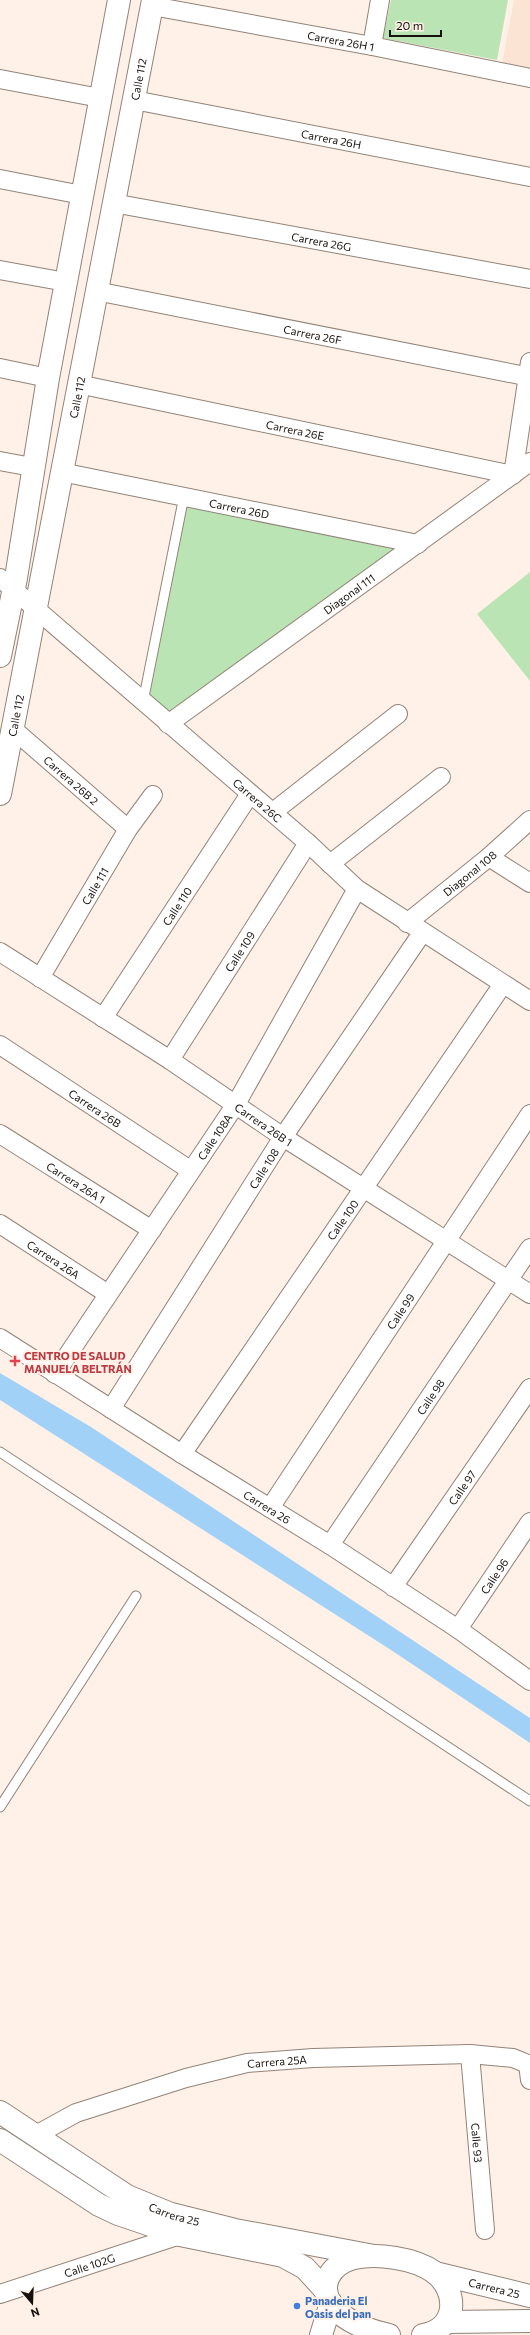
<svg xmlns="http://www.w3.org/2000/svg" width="530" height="2335" font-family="Commissioner,sans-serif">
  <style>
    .built { fill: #fbe4d3 }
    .green { fill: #bae4b4 }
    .water { fill: #a2d1f7 }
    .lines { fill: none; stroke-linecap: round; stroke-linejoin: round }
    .lane-casing { stroke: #928378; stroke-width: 11 }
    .street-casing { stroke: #928378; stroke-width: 20 }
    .secondary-casing { stroke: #928378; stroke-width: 24 }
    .lane { stroke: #fff; stroke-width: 9 }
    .street { stroke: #fff; stroke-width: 18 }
    .secondary { stroke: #fff; stroke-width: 22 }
    .health-dot { fill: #e0444e; stroke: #fff1e7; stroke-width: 1.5 }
    .shop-dot { fill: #3f7fe0; stroke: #fff1e7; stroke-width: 1.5 }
    .labels { text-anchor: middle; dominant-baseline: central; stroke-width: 4; stroke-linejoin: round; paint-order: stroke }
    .street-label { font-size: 11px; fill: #16110d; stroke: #fff1e7 }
    .health-label { font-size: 11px; font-weight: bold; fill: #be3a42; stroke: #fff1e7; text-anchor: start }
    .shop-label { font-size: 11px; font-weight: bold; fill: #366cbe; stroke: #fff1e7; text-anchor: start }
  </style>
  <rect width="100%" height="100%" fill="#fff1e7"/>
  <path class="built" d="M 514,0 L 530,0 L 530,70 L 502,64 Z"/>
  <g class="green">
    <path d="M 391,0 L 508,0 L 497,60 L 383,38 Z"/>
    <path d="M 184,496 L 418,544 L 168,724 L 143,702 Z"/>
    <path d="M 530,572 L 530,681 L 477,614 Z"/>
  </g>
  <path class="water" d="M 0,1373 L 91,1427 L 530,1718 L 530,1743 L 391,1650 L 0,1400 Z"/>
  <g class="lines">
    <defs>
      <g id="lane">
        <path d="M 143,702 L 184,496"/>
        <path d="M 0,1452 L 530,1801"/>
        <path d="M 0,1807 L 136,1596"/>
      </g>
      <g id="street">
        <path id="s1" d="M 152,6 L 372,46 L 530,78"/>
        <path d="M 372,46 L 380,0"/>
        <path d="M 0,79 L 100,98"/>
        <path id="s2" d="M 134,100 L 530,177"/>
        <path d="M 0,179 L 82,195"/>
        <path id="s3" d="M 113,203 L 530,279"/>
        <path d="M 0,270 L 66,282"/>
        <path id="s4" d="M 96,291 L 530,377"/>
        <path d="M 0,368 L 48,378"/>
        <path id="s5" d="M 78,384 L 513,475 L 530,362"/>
        <path d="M 0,461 L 32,467"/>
        <path id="s6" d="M 61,472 L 418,544"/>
        <path id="s7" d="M 0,578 L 308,843 L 357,889 L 530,1001"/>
        <path id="s8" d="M 168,724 L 530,462"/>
        <path id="s9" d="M 14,730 L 128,829"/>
        <path d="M 273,812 L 398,714"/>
        <path d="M 489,857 L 530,883"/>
        <path d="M 330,864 L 441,777"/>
        <path id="s10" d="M 407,923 L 489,857 L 530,820"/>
        <path id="s11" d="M 0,952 L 170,1060 L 283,1137 L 530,1294"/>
        <path id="s12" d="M 40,978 L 128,829 L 153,795"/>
        <path id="s13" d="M 103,1018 L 250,794"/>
        <path id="s14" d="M 0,1045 L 190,1170"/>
        <path id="s15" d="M 170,1060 L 308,843"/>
        <path id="s16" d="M 0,1134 L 152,1230"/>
        <path id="s17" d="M 0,1224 L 108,1294"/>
        <path id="s18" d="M 0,1338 L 182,1454 L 330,1545 L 458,1629 L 530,1681"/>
        <path id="s19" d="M 55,1374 L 236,1104 L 357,889"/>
        <path id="s20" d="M 111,1409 L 283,1137 L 422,933"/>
        <path id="s21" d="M 182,1454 L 503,984"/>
        <path id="s22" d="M 270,1508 L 530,1114"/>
        <path id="s23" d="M 330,1545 L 530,1248"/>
        <path id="s24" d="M 393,1587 L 530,1388"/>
        <path id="s25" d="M 458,1629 L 530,1522"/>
        <path id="s26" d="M 470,2054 L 485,2230"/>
        <path d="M 528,2064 L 530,2080"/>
        <path id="s27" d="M 36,2135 L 76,2113 L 186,2078 L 247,2063 L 313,2058 L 470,2054 L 513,2058 L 530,2065"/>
        <path id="s28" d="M 0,2294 L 180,2235"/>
      </g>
      <g id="secondary">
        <path d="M 0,656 L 16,578 L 48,378 L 119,0"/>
        <path id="s29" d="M 0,794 L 153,0"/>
        <path id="s30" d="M 0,2112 L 127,2196 L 171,2214 L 235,2230 L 374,2256"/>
        <path d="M 0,2140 L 99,2205 L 118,2214 L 180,2235 L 283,2256 L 305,2268 L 326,2291"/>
        <path id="s31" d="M 435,2273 L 530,2296"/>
        <path d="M 447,2322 L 530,2321"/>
        <path d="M 321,2335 L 331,2303"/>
        <path d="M 389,2335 C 365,2330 315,2311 328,2278 C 333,2267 343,2261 354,2258 C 377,2253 414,2258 434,2272 C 459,2291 458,2329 423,2335"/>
      </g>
    </defs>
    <use href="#lane" class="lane-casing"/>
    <use href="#street" class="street-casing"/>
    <use href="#secondary" class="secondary-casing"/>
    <use href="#lane" class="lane"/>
    <use href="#street" class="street"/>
    <use href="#secondary" class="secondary"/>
  </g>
  <path class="health-dot" d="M13 1355h4v4h4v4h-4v4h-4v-4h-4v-4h4z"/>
  <circle class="shop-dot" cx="297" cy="2306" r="4"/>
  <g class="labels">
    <g class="street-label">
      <text stroke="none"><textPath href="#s1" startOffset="192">Carrera 26H 1</textPath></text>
      <text stroke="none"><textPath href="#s29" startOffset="728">Calle 112</textPath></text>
      <text stroke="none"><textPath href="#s2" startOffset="201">Carrera 26H</textPath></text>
      <text stroke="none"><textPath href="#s3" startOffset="212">Carrera 26G</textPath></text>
      <text stroke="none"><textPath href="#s4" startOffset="221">Carrera 26F</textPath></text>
      <text stroke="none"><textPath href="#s29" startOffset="404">Calle 112</textPath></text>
      <text stroke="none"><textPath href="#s5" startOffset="222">Carrera 26E</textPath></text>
      <text stroke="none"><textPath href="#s6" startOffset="182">Carrera 26D</textPath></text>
      <text stroke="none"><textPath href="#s8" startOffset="223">Diagonal 111</textPath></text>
      <text stroke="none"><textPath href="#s29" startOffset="80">Calle 112</textPath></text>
      <text stroke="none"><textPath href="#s9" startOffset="76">Carrera 26B 2</textPath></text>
      <text stroke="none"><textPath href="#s7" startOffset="340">Carrera 26C</textPath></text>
      <text stroke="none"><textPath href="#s10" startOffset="80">Diagonal 108</textPath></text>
      <text stroke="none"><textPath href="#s12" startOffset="107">Calle 111</textPath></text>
      <text stroke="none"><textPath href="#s13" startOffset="134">Calle 110</textPath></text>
      <text stroke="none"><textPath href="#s15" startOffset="129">Calle 109</textPath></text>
      <text stroke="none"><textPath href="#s14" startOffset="114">Carrera 26B</textPath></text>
      <text stroke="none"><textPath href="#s11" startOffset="315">Carrera 26B 1</textPath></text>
      <text stroke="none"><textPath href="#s19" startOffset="286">Calle 108A</textPath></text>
      <text stroke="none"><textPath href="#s20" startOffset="285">Calle 108</textPath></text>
      <text stroke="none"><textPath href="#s16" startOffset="90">Carrera 26A 1</textPath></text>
      <text stroke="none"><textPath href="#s21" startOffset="284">Calle 100</textPath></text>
      <text stroke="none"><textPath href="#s17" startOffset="64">Carrera 26A</textPath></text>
      <text stroke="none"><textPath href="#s22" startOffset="236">Calle 99</textPath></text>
      <text stroke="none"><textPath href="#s23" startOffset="179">Calle 98</textPath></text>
      <text stroke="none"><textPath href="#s24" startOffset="121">Calle 97</textPath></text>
      <text stroke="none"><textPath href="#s18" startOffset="316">Carrera 26</textPath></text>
      <text stroke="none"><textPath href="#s25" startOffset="64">Calle 96</textPath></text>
      <text stroke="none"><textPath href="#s27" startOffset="254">Carrera 25A</textPath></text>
      <text stroke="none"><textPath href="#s26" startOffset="89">Calle 93</textPath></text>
      <text stroke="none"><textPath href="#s30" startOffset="203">Carrera 25</textPath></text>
      <text stroke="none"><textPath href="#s28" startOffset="94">Calle 102G</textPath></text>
      <text stroke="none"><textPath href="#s31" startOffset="61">Carrera 25</textPath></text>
    </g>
    <g class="health-label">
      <text x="24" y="1355">CENTRO DE SALUD<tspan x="24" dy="13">MANUELA BELTRÁN</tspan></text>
    </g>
    <g class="shop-label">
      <text x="305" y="2300">Panaderia El<tspan x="305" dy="13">Oasis del pan</tspan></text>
    </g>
  </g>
  <g transform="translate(32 2303) rotate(161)" stroke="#fff1e7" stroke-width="3" paint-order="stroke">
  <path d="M0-3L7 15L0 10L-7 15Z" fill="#16110d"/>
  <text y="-6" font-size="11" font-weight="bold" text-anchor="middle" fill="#16110d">N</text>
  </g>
  <path d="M390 30v6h51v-6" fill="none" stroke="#16110d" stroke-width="2"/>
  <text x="396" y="30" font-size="12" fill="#16110d" stroke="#fff1e7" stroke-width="3" paint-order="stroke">20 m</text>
</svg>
